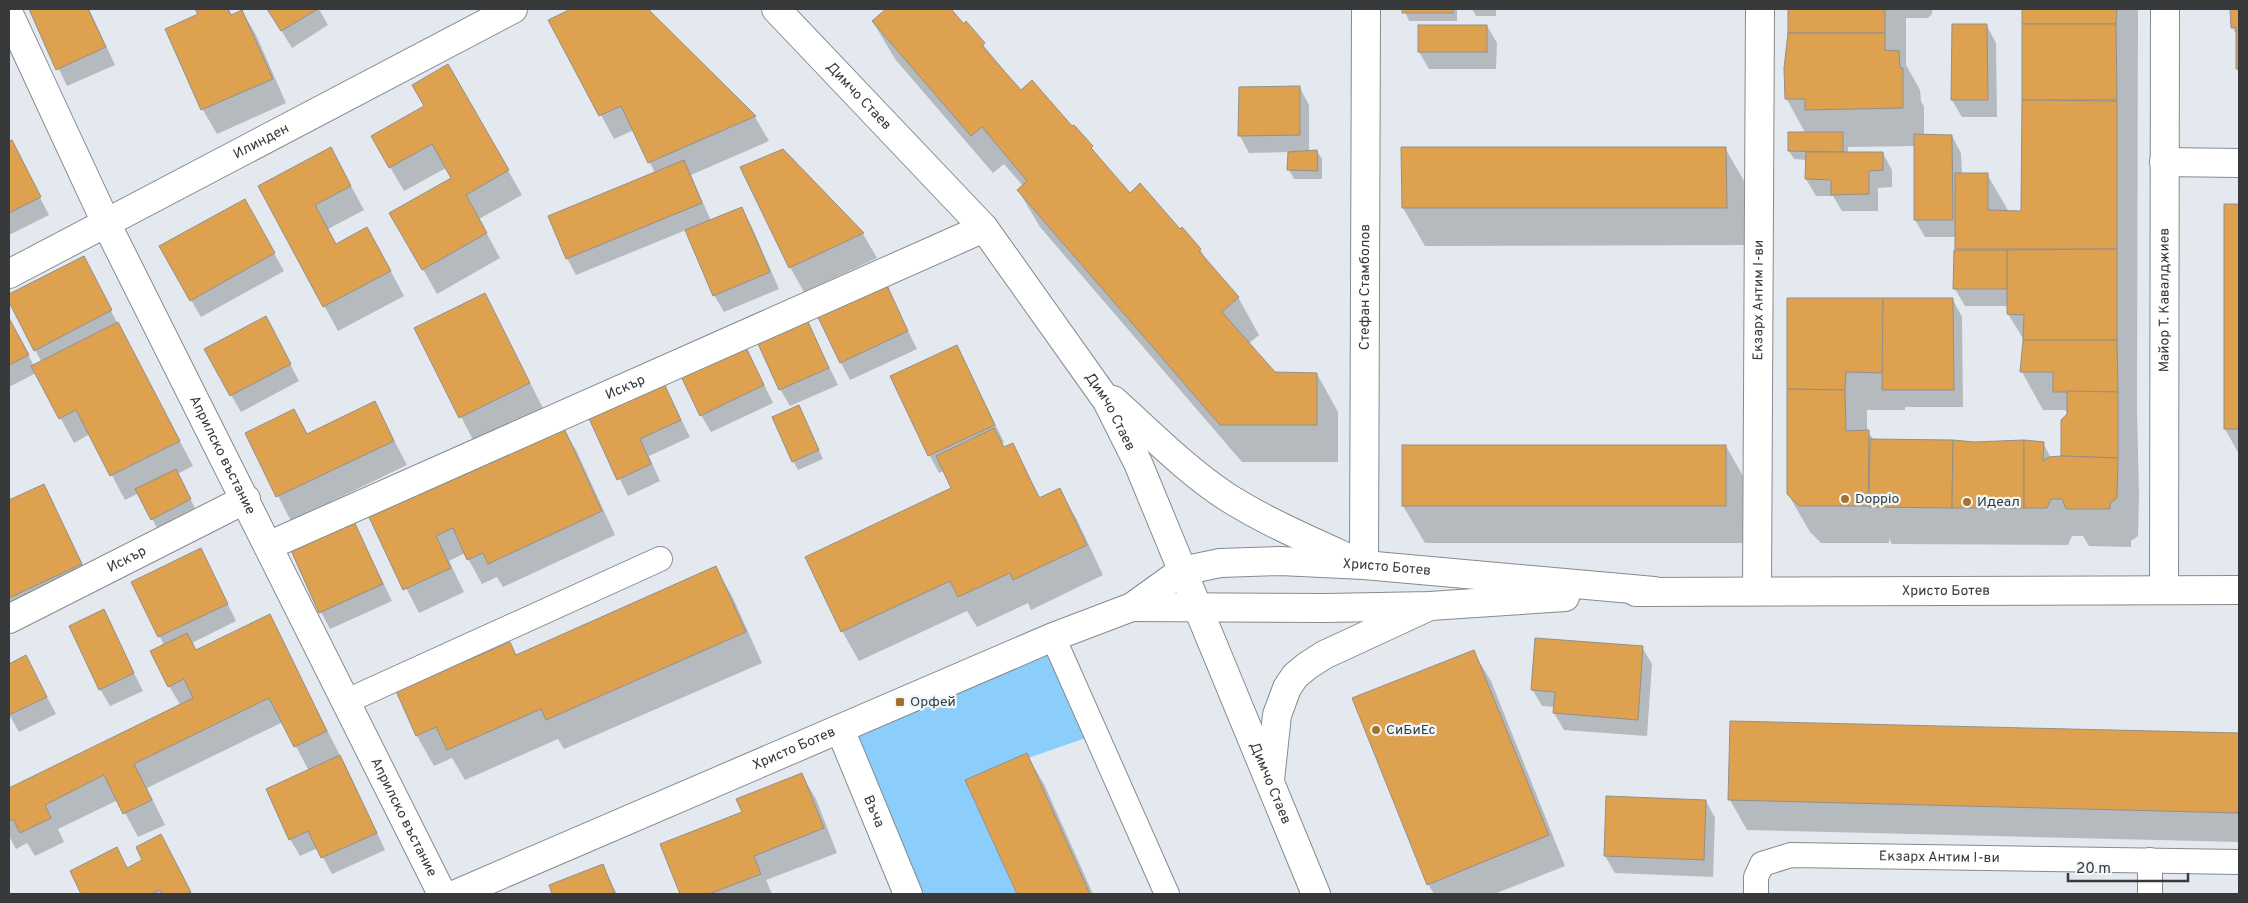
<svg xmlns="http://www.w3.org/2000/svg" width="2248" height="903" font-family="Overpass,sans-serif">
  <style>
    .green { fill: #8ccefb }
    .shadow { fill: #0003 }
    .building { fill: #dda150; stroke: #948f8a }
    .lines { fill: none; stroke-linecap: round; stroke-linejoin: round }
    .lane-casing { stroke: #858b8f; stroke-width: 26 }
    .street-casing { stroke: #858b8f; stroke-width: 30 }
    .secondary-casing { stroke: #858b8f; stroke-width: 30 }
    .primary-casing { stroke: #858b8f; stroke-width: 30 }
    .lane { stroke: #fff; stroke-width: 24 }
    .street { stroke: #fff; stroke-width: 28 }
    .secondary { stroke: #fff; stroke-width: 28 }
    .primary { stroke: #fff; stroke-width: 28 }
    .poi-dot { fill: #a47229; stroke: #f0f7fb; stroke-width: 2 }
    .labels { text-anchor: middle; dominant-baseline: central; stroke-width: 4.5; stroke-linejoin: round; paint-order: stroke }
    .street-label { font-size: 14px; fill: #37393b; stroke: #f0f7fb }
    .poi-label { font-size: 14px; fill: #37393b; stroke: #f0f7fb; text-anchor: start }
  </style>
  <rect width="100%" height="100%" fill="#e3e9ee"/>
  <path class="green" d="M 1053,637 L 1097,734 L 965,780 L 1017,894 L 908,894 L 840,729 Z"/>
  <g class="shadow">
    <path d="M 30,9 L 89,9 L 115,65 L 67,86 Z"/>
    <path d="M 197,9 L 228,9 L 232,16 L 242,11 L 256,35 L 286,103 L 217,134 L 203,110 L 167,30 L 200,15 Z"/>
    <path d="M 268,9 L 319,9 L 328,25 L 292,48 Z"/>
    <path d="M 574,9 L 646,9 L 755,117 L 769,141 L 691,175 L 711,221 L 741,208 L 751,225 L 779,289 L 724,312 L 714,295 L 686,230 L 576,275 L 567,258 L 655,173 L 634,130 L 614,139 L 550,21 Z"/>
    <path d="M 888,9 L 949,9 L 964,26 L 966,23 L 1021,92 L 1072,128 L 1074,126 L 1129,194 L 1180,230 L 1200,249 L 1209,264 L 1238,297 L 1259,335 L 1248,344 L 1274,374 L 1317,374 L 1338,412 L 1338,462 L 1242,462 L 1040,227 L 1018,190 L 1023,186 L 1004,164 L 993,173 L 895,59 L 873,22 Z"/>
    <path d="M 1404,9 L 1457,9 L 1457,21 L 1409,21 Z"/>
    <path d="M 1472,9 L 1496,9 L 1496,16 L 1476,16 Z"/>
    <path d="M 1789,9 L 1932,9 L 1932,14 L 1928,18 L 1906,18 L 1906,65 L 1920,90 L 1921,101 L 1924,107 L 1924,136 L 1952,136 L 1961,153 L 1962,174 L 1987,174 L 2009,212 L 2023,212 L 2023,9 L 2138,9 L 2137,410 L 2139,496 L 2138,536 L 2131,541 L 2131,547 L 2089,546 L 2083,536 L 2072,536 L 2068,545 L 1892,544 L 1889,538 L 1889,543 L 1821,543 L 1810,532 L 1788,494 L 1788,299 L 1953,300 L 1962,317 L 1963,407 L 1905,407 L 1905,410 L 1867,410 L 1867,431 L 1874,440 L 2043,443 L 2051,458 L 2062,457 L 2068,414 L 2065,410 L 2043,410 L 2022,372 L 2024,340 L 2008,314 L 2008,306 L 1965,306 L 1955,289 L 1958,251 L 1956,237 L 1925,237 L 1915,220 L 1915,146 L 1848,147 L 1848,153 L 1883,153 L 1892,170 L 1892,187 L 1878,188 L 1878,211 L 1842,211 L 1833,196 L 1816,196 L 1806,179 L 1807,160 L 1794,159 L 1789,151 L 1806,134 L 1786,98 Z"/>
    <path d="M 2232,9 L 2239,9 L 2239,73 L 2237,69 L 2237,36 L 2232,27 Z"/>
    <path d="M 1487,26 L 1497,43 L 1496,69 L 1429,69 L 1419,52 Z"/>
    <path d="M 1953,26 L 1987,26 L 1996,43 L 1997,117 L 1962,117 L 1952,100 Z"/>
    <path d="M 448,66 L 522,195 L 479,219 L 500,258 L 437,294 L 391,213 L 453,179 L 446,168 L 404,191 L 390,167 Z"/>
    <path d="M 1300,88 L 1309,105 L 1309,151 L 1317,151 L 1322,159 L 1322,179 L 1294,179 L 1289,170 L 1289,152 L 1249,153 L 1240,136 Z"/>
    <path d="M 11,142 L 49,215 L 9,235 L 9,143 Z"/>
    <path d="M 1402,148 L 1725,148 L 1747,186 L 1748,245 L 1425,246 L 1403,208 Z"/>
    <path d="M 782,150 L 863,234 L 877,258 L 804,292 L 790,267 Z"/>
    <path d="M 344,173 L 364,210 L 328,229 L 336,245 L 381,253 L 404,296 L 338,331 L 259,186 Z"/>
    <path d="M 244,200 L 284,271 L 201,317 L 191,300 Z"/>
    <path d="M 2239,205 L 2239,454 L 2225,429 L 2225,206 Z"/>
    <path d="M 83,258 L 193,466 L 177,474 L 195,508 L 157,528 L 139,493 L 125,500 L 90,434 L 74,443 L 36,373 L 9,387 L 9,319 L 34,366 L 42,363 L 9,300 L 9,295 Z"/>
    <path d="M 884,283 L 917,349 L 850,380 L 841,363 Z"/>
    <path d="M 485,295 L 543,408 L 474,442 L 416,328 Z"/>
    <path d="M 803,314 L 838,385 L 790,406 L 780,389 Z"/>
    <path d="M 275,335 L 299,381 L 241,412 L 231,395 Z"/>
    <path d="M 956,346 L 1004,442 L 1002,443 L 1005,448 L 1012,445 L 1041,499 L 1060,490 L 1077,520 L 1103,575 L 1031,610 L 1028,603 L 977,627 L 967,611 L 859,661 L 842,631 L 953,488 L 944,471 L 939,473 L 930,456 L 892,377 Z"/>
    <path d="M 752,360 L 773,403 L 711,432 L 701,415 Z"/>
    <path d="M 661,379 L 690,437 L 649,456 L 660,481 L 628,496 L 588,413 Z"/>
    <path d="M 374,402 L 407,465 L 291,521 L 246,433 L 294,410 L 308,435 Z"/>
    <path d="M 799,406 L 823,459 L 798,470 L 793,461 Z"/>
    <path d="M 562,426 L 576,450 L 615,535 L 503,587 L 497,577 L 482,584 L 465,553 L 449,561 L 464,592 L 419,613 L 369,516 Z"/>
    <path d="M 1726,446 L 1747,483 L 1747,543 L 1425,543 L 1403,506 Z"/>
    <path d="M 43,485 L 95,589 L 20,623 L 9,603 L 9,501 Z"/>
    <path d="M 352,518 L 392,601 L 330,629 L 321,612 Z"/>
    <path d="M 210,567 L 236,621 L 192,643 L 197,651 L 269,616 L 349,773 L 385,850 L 332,874 L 318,848 L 300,856 L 290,839 L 309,771 L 283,722 L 147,788 L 165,825 L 138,837 L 118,800 L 58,829 L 64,842 L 35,856 L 27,843 L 16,849 L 9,836 L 9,790 L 181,706 L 169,686 L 164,645 L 133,583 Z"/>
    <path d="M 716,568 L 733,598 L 762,663 L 564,749 L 558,739 L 465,780 L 452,758 L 434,766 L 417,736 L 509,643 L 516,655 Z"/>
    <path d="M 103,611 L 143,691 L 110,706 L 100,689 Z"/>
    <path d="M 1642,647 L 1652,664 L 1647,736 L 1564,730 L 1554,713 L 1555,707 L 1542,706 L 1532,689 Z"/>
    <path d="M 1473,651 L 1491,681 L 1565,866 L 1494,894 L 1434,894 L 1428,884 Z"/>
    <path d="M 26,657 L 56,714 L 19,732 L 9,714 L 9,665 Z"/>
    <path d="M 1731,722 L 2239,735 L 2239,842 L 1747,830 L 1730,800 Z"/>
    <path d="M 1026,754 L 1044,784 L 1093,894 L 1018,894 L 967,781 Z"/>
    <path d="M 802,775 L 816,799 L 837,853 L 766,880 L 772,894 L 681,894 L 662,844 L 743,812 Z"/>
    <path d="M 1706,801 L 1715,818 L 1713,877 L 1615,873 L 1605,856 Z"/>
    <path d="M 161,836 L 192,894 L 83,894 L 71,872 L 117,849 L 128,869 L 144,861 Z"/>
    <path d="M 603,866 L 617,894 L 554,894 L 551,886 Z"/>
  </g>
  <g class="building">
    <path d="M 29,9 L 88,9 L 106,47 L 56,70 Z"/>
    <path d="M 195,9 L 228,9 L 231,15 L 242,10 L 273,79 L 201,110 L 165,29 L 198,14 Z"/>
    <path d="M 267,9 L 318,9 L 281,31 Z"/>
    <path d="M 571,9 L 648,9 L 756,116 L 648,163 L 621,106 L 599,116 L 548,20 Z"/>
    <path d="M 886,9 L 951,9 L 964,24 L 966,21 L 985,43 L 982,46 L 1021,90 L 1032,80 L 1072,126 L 1074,125 L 1093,146 L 1091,148 L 1130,193 L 1140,183 L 1180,229 L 1182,227 L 1201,249 L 1199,251 L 1239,297 L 1222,312 L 1275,372 L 1317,373 L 1317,425 L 1220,425 L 1017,190 L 1027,181 L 982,127 L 971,136 L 872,21 Z"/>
    <rect x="1402" y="9" width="51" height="4"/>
    <rect x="1788" y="9" width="97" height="24"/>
    <path d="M 2022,9 L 2117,9 L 2116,24 L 2022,24 Z"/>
    <path d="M 2230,9 L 2239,9 L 2239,69 L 2236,69 L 2236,27 L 2231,28 Z"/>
    <path d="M 1952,24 L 1987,24 L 1988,100 L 1951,100 Z"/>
    <path d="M 2022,24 L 2116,24 L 2117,100 L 2022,100 Z"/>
    <rect x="1418" y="25" width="69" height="27"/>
    <path d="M 1788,33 L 1885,33 L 1885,50 L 1899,51 L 1900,68 L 1903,68 L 1903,108 L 1805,110 L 1805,99 L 1785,99 L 1784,68 Z"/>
    <path d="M 448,64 L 509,170 L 466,195 L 487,233 L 422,270 L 389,213 L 451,178 L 432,144 L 389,168 L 371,136 L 424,106 L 412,85 Z"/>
    <path d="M 1300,86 L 1300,135 L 1238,136 L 1239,87 Z"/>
    <path d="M 2022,100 L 2117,101 L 2117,249 L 1955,249 L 1955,173 L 1988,173 L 1988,210 L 2021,211 Z"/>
    <path d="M 1788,132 L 1843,132 L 1843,152 L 1788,151 Z"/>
    <path d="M 1914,134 L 1952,135 L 1953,220 L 1914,220 Z"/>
    <path d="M 12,140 L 41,197 L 9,213 L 9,141 Z"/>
    <path d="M 331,147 L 351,186 L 315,205 L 336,244 L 367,227 L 391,271 L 323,307 L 258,186 Z"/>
    <path d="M 1401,147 L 1726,147 L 1727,208 L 1402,208 Z"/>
    <path d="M 783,149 L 864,233 L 789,268 L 740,167 Z"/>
    <path d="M 1317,150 L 1318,171 L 1287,170 L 1288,152 Z"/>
    <path d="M 1806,152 L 1883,152 L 1883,170 L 1869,171 L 1869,194 L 1831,195 L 1831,180 L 1805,179 Z"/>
    <path d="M 684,160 L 702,203 L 566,259 L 548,216 Z"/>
    <path d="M 245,199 L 275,253 L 190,301 L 159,246 Z"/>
    <rect x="2224" y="204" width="15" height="225"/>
    <path d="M 742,207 L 770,272 L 713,296 L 685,230 Z"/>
    <path d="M 2117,249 L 2117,340 L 2023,340 L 2024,315 L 2007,314 L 2007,250 Z"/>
    <path d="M 1954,250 L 2007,250 L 2007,289 L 1953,289 Z"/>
    <path d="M 84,256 L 112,310 L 34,351 L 9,302 L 9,294 Z"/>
    <path d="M 885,281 L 908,331 L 840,363 L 816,313 Z"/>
    <path d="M 485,293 L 530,383 L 459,418 L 414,328 Z"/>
    <path d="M 1787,298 L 1883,298 L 1884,373 L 1846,372 L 1845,390 L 1787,389 Z"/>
    <path d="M 1883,298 L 1953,298 L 1954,390 L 1882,390 Z"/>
    <path d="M 804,313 L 829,368 L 779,390 L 754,335 Z"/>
    <path d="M 266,316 L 291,364 L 230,396 L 204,349 Z"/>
    <path d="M 9,318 L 29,355 L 9,365 Z"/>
    <path d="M 118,322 L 180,441 L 110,476 L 76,410 L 59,419 L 31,366 Z"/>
    <path d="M 2023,340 L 2117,340 L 2118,392 L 2053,392 L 2053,372 L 2020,372 Z"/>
    <path d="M 743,341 L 764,385 L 700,416 L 679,372 Z"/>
    <path d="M 957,345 L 995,425 L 928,456 L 890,376 Z"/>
    <path d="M 661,377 L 681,420 L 640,439 L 651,464 L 617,480 L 586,412 Z"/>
    <path d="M 1787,389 L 1845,390 L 1846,431 L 1869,430 L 1868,506 L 1799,506 L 1787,494 Z"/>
    <path d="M 2067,391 L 2118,392 L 2118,458 L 2061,456 L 2061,420 L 2067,414 Z"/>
    <path d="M 375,401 L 394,441 L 276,497 L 245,433 L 294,409 L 307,434 Z"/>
    <path d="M 799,405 L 819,450 L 792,462 L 772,417 Z"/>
    <path d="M 562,424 L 602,511 L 488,564 L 483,553 L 467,560 L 453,528 L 436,536 L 451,568 L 403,590 L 368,515 Z"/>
    <path d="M 994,428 L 1004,447 L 1013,443 L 1039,498 L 1060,488 L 1087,545 L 1013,580 L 1010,573 L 958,597 L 950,581 L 841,632 L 805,557 L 951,488 L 936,456 Z"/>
    <path d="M 1870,439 L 1953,440 L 1952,508 L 1869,507 Z"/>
    <path d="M 1953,440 L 1974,442 L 2024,440 L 2024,508 L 1952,508 Z"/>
    <path d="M 2024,440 L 2044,442 L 2043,461 L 2049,457 L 2061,456 L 2118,458 L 2117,498 L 2110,503 L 2110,509 L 2066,509 L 2062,499 L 2051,499 L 2047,508 L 2024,508 Z"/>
    <rect x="1402" y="445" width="324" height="61"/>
    <path d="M 176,469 L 191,499 L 151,520 L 135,489 Z"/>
    <path d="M 44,484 L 82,564 L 9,598 L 9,500 Z"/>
    <path d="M 352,517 L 383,584 L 319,613 L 289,546 Z"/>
    <path d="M 201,548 L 228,604 L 158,637 L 131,582 Z"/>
    <path d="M 716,566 L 746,632 L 546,720 L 541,709 L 447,750 L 436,727 L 416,736 L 396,691 L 510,642 L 516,655 Z"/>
    <path d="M 104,609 L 134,673 L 99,690 L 69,626 Z"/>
    <path d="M 270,614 L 327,731 L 294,747 L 269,698 L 134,764 L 152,800 L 123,814 L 104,775 L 45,805 L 51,818 L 20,833 L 13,819 L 9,821 L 9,788 L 193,698 L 184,679 L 168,687 L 150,651 L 187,633 L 196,650 Z"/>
    <path d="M 1535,638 L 1643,646 L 1638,720 L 1553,713 L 1555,692 L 1531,690 Z"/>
    <path d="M 1474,650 L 1549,835 L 1427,885 L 1352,698 Z"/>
    <path d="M 26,655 L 47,697 L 9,715 L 9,664 Z"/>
    <path d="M 1730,721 L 2239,733 L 2239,813 L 1728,800 Z"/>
    <path d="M 1027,753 L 1090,894 L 1017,894 L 965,780 Z"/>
    <path d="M 340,755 L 377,833 L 321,858 L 308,831 L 289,840 L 266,789 Z"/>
    <path d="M 802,773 L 824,828 L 754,856 L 761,874 L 709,894 L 680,894 L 660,844 L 742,812 L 736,799 Z"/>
    <path d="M 1606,796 L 1706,800 L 1704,860 L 1604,856 Z"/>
    <path d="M 161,834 L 191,892 L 187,894 L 162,894 L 160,890 L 151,894 L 81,894 L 70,871 L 117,847 L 127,868 L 142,860 L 136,847 Z"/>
    <path d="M 603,864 L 615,894 L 552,894 L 549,885 Z"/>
  </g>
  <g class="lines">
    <defs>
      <g id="lane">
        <path d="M 1053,637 L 1167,894"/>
        <path d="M 347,701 L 660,559"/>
        <path id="s1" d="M 1756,894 L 1756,877 L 1762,864 L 1791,855 L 2239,862"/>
        <path d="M 2150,894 L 2150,860"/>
      </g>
      <g id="street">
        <path id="s2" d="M 9,14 L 107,225 L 442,894"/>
        <path d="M 2164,162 L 2239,163"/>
        <path id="s3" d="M 9,274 L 513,9"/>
        <path id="s4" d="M 268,546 L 984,228"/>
        <path id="s5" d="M 1364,565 L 1366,9"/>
        <path id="s6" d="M 2164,590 L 2165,9"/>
        <path id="s7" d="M 1757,591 L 1760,9"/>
        <path id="s8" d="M 9,619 L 246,499"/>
        <path id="s9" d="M 840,729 L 908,894"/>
      </g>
      <g id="secondary">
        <path id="s10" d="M 1636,592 L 2239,590"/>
        <path d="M 1132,607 L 1327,608 L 1430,606 L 1565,597"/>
        <path id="s11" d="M 456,894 L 1053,637 L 1132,607 L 1182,571 L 1220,563 L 1280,561 L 1364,565 L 1654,591"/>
      </g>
      <g id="primary">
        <path id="s12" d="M 776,9 L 984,228 L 1107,401 L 1138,463 L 1316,894"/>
        <path d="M 1113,400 C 1150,433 1186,470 1227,497 C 1270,524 1318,544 1364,565"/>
        <path d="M 1270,780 L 1277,715 L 1287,688 L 1295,676 L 1307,666 L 1324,655 L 1430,606"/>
      </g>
    </defs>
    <use href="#lane" class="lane-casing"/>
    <use href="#street" class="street-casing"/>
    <use href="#secondary" class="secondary-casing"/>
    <use href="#primary" class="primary-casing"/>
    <use href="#lane" class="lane"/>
    <use href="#street" class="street"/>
    <use href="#secondary" class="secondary"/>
    <use href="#primary" class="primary"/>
  </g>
  <g class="poi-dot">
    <circle cx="1845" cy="499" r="5"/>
    <circle cx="1967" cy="502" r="5"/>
    <rect x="895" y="697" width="10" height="10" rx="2.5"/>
    <circle cx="1376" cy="730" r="5"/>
  </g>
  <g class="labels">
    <g class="street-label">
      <text stroke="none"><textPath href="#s12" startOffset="120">Димчо Стаев</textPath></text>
      <text stroke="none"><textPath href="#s3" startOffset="285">Илинден</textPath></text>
      <text stroke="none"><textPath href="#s5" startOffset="278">Стефан Стамболов</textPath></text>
      <text stroke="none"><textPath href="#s6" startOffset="290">Майор Т. Кавалджиев</textPath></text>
      <text stroke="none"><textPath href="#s7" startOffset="291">Екзарх Антим I-ви</textPath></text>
      <text stroke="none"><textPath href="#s4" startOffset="391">Искър</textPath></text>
      <text stroke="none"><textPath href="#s12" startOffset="525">Димчо Стаев</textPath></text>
      <text stroke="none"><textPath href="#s2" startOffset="490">Априлско въстание</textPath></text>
      <text stroke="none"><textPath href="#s8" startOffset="132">Искър</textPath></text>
      <text stroke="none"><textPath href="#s11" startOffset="1002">Христо Ботев</textPath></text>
      <text stroke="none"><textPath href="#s10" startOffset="310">Христо Ботев</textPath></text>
      <text stroke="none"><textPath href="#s11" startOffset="368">Христо Ботев</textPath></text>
      <text stroke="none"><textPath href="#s12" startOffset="930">Димчо Стаев</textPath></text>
      <text stroke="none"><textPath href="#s9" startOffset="89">Въча</textPath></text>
      <text stroke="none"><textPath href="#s2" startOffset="895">Априлско въстание</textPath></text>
      <text stroke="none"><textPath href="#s1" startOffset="210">Екзарх Антим I-ви</textPath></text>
    </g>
    <g class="poi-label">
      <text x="1855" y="499">Doppio</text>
      <text x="1977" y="502">Идеал</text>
      <text x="910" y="702">Орфей</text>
      <text x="1386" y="730">СиБиЕс</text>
    </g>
  </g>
  <rect width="2248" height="903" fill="none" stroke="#37393b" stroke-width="20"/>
  <path d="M2068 873v8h120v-8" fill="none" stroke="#37393b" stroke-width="2.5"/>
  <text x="2076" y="873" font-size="15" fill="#37393b" stroke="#f0f7fb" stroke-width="4" paint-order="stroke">20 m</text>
</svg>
